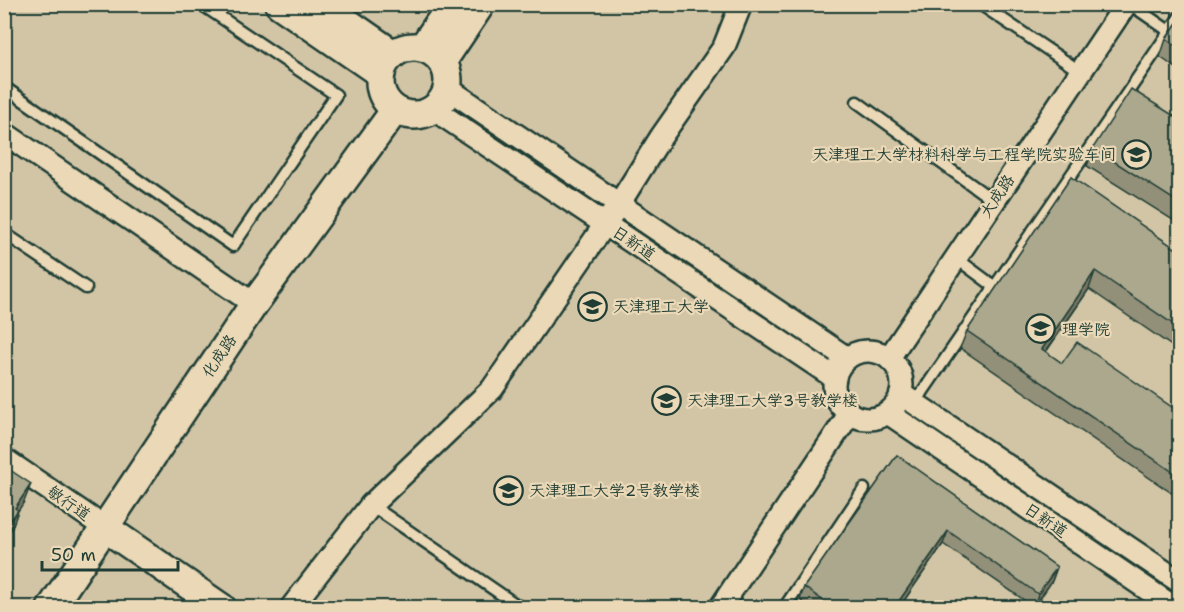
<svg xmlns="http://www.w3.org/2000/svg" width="1184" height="612" font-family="'Shantell Sans','LXGW WenKai TC',sans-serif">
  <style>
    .built { fill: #d2c5a6 }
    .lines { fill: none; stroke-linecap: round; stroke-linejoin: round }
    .service-casing { stroke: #1f3d34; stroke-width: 15 }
    .minor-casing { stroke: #1f3d34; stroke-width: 26 }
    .tertiary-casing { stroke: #1f3d34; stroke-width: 32 }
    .service { stroke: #ead8b6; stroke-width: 10 }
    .minor { stroke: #ead8b6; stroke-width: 21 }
    .tertiary { stroke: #ead8b6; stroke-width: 27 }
    .wall { fill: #93907a; stroke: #1f3d34; stroke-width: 1.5 }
    .shaded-wall { fill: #787663; stroke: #1f3d34; stroke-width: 1.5 }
    .building { fill: #aba88e; stroke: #1f3d34; stroke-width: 1.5 }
    .labels { text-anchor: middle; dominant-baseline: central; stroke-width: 4.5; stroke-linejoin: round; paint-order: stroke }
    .poi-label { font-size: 16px; fill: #1f3d34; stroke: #ead8b6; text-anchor: start }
    .street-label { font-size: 16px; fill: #1f3d34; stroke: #ead8b6 }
  </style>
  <rect width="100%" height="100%" fill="#e2d2b1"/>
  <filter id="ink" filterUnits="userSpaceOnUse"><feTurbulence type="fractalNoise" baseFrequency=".0167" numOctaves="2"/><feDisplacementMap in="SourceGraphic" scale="12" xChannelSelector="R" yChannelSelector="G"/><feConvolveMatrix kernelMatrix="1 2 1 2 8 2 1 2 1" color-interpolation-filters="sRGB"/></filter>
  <g filter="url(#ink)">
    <rect class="built" x="5" y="5" width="1174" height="602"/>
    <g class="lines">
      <defs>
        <g id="service">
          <path d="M 980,4 L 1081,72"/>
          <path d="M 1130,4 L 1169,31"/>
          <path d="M 4,87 L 233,246 L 336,95 L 201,4"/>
          <path d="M 857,102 L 994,201"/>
          <path d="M 4,233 L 86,288"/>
          <path d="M 956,258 L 995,287"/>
          <path d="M 915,403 L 1180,16"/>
          <path d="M 371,505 L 521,608"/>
          <path d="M 784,608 L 864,489"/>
        </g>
        <g id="minor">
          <path d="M 447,88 L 847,358"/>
          <path d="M 433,109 L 835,378"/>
          <path d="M 4,133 L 254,304"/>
          <circle cx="868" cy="385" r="34"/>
          <path d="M 889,358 L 1126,4"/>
          <path d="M 901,394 L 1180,582"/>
          <path d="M 888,413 L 1175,608"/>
          <path d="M 4,459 L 104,527"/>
          <path d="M 291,608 L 371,505 L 492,389 L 619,204 L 661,137 L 724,47 L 741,4"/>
          <path d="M 720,608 L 850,413"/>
        </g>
        <g id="tertiary">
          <path d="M 279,4 L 381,74"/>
          <path d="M 321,4 L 393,54"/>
          <circle cx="414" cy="81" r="34"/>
          <path d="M 422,48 L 452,4"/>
          <path d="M 442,62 L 481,4"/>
          <path d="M 104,527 L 222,608"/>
          <path d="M 51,608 L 254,304 L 395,110"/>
        </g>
      </defs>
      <use href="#service" class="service-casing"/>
      <use href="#minor" class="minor-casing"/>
      <use href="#tertiary" class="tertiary-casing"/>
      <use href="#service" class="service"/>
      <use href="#minor" class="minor"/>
      <use href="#tertiary" class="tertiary"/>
    </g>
    <g class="wall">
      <path d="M 1179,20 L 1179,70 L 1160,57 L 1166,39 Z"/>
      <path d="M 1179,119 L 1179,216 L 1176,222 L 1087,166 L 1093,148 Z"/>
      <path d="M 1071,177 L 1179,251 L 1179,351 L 1089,289 L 1046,352 L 1062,363 L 1179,412 L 1179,498 L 960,348 L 967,331 Z"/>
      <path d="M 897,455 L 1057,567 L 1052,581 L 1034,607 L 943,544 L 899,608 L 810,608 L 800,600 L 804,587 Z"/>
    </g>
    <g class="shaded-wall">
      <path d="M 1095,271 L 1089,289 L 1035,367 L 1042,349 Z"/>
      <path d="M 31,484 L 24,502 L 18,511 L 12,528 L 4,539 L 4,530 L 15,508 Z"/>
      <path d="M 948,531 L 943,544 L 899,608 L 894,608 Z"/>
      <path d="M 1057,567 L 1052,581 L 1034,607 L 1038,594 Z"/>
    </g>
    <g class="building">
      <path d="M 1179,20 L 1179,48 L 1166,39 Z"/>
      <path d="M 1131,89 L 1179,119 L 1179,203 L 1093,148 Z"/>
      <path d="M 1071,177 L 1179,251 L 1179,328 L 1095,271 L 1042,349 L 1062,363 L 1077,342 L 1179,412 L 1179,476 L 967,331 Z"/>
      <path d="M 897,455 L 1057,567 L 1038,594 L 948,531 L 894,608 L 826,608 L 828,604 L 804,587 Z"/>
      <path d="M 4,466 L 31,484 L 15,508 L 18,510 L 4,530 Z"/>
    </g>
  </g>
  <defs>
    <symbol id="university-ring" viewBox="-11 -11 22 22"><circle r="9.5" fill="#ead8b6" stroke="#1f3d34" stroke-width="1.5"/><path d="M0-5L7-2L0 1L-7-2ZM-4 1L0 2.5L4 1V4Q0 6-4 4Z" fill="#1f3d34"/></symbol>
  </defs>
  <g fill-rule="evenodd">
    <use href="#university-ring" x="1120" y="138" width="33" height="33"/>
    <use href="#university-ring" x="576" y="290" width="33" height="33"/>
    <use href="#university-ring" x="1024" y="312" width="33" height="33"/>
    <use href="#university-ring" x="650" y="384" width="33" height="33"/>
    <use href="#university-ring" x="492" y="474" width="33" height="33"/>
  </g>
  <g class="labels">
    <g class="poi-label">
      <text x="1116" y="154" text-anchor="end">天津理工大学材料科学与工程学院实验车间</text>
      <text x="613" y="306">天津理工大学</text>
      <text x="1062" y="329">理学院</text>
      <text x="687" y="400">天津理工大学3号教学楼</text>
      <text x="529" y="490">天津理工大学2号教学楼</text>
    </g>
    <g class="street-label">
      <text transform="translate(997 196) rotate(-56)">大成路</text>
      <text transform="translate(634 243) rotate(34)">日新道</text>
      <text transform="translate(219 356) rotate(-56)">化成路</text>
      <text transform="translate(69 503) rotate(35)">敏行道</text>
      <text transform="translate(1046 520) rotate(34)">日新道</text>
    </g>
  </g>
  <rect width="1184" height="612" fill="none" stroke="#ead8b6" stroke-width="24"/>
  <rect x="12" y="12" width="1160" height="588" fill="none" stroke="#1f3d34" stroke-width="2" filter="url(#ink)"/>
  <path d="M42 561v9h136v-9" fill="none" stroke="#1f3d34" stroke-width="3"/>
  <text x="51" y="561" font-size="18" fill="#1f3d34" stroke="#ead8b6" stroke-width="4.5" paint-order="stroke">50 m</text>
</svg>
